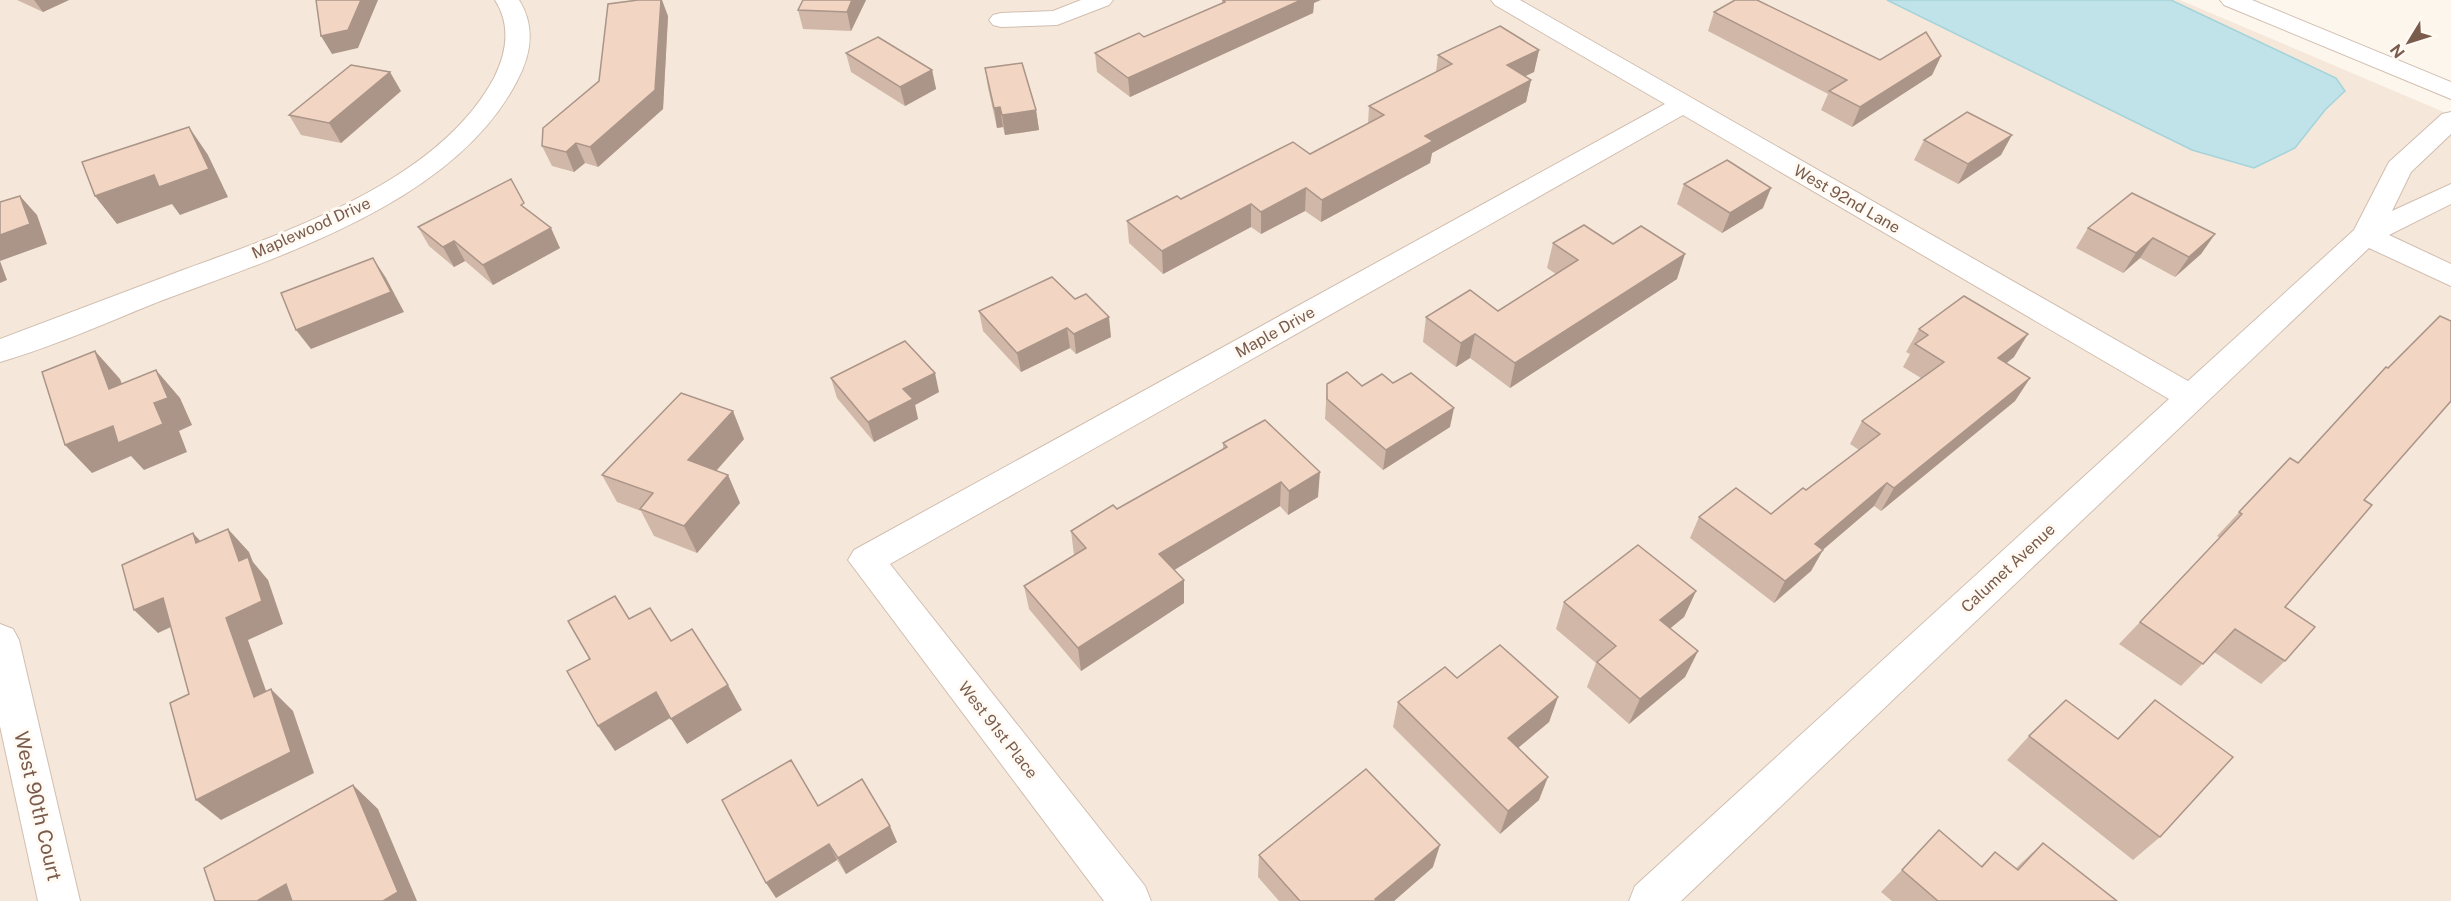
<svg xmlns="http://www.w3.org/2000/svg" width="2451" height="901" font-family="'Public Sans',sans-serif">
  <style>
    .residential { fill: #f5e8da }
    .water { fill: #bfe3e8; stroke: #a5d3da; stroke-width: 1.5 }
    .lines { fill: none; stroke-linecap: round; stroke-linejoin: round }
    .minor-casing { stroke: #d1beb0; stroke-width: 2 }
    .minor { fill: #fff; fill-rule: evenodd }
    .wall { fill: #d1b7a8 }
    .shaded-wall { fill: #aa9588 }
    .building { fill: #f3d5c3; stroke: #aa9588; stroke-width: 1.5 }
    .labels { text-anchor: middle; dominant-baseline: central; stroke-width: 6; stroke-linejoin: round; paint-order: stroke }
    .street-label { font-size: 16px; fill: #7a5c4d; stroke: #fffaf3 }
    .near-street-label { font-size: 20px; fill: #7a5c4d; stroke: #fffaf3 }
  </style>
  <rect width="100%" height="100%" fill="#fdf6ec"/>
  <path class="residential" d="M 0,0 L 2180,0 L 2451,115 L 2451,901 L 0,901 Z"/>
  <path class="water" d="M 1887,0 L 2171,0 L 2336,78 L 2345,91 L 2325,110 L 2295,148 L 2254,168 L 2192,150 Z"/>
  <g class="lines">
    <defs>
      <g id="minor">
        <path d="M 495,0 L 519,0 C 536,27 531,55 517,81 C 453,205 275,257 153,304 C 103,324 52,347 0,362 L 0,339 C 61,316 122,293 183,270 C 289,231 438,182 494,78 C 507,52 511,25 495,0 Z"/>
        <path d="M 1081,0 L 1113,0 L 1109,5 L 1057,25 L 1001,27 L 993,25 L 989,20 L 993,15 L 1001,13 L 1053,11 Z"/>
        <path d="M 1491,0 L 1520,0 L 2188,381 L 2354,230 L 2389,162 L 2442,114 L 2451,112 L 2451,134 L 2411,172 L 2392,211 L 2451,184 L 2451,204 L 2389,235 L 2451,264 L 2451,286 L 2369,248 L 1681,901 L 1629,901 L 1635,886 L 2169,399 L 1683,115 L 890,564 L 1145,886 L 1151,901 L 1104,901 L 848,560 L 854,550 L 1665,104 L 1495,5 Z"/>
        <path d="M 2220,0 L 2252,0 L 2451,82 L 2451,99 L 2224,5 Z"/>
        <path d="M 0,624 L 13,629 L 19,640 L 80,901 L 38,901 L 0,726 Z"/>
      </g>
    </defs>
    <use href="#minor" class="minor-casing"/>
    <use href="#minor" class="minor"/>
  </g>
  <g class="wall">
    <path d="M 17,0 L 69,0 L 43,12 Z"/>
    <path d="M 866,0 L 851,31 L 803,29 L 798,10 Z"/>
    <path d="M 1222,0 L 1314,3 L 1313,13 L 1130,97 L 1097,72 L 1095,53 L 1144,37 L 1222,3 Z"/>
    <path d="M 1714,12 L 1880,60 L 1941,56 L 1932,75 L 1852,127 L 1821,110 L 1828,94 L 1708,31 Z"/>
    <path d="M 668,16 L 663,109 L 598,167 L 585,163 L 574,172 L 552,166 L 542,146 L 599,81 Z"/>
    <path d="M 1539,50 L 1534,72 L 1525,76 L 1531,80 L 1526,102 L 1432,153 L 1430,163 L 1321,222 L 1305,211 L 1261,234 L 1251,227 L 1163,274 L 1129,243 L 1127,221 L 1181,199 L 1310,154 L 1368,124 L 1369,106 L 1436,72 L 1438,55 Z"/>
    <path d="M 846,53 L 932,70 L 936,89 L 905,106 L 851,72 Z"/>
    <path d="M 985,68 L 1036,110 L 1039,130 L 1005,135 L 1003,127 L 997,128 L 988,88 Z"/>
    <path d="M 401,91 L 341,143 L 301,135 L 289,115 Z"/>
    <path d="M 1924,140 L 2001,155 L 1958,184 L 1914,160 Z"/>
    <path d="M 1684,184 L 1763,208 L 1722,233 L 1677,204 Z"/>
    <path d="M 527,210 L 560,248 L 493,285 L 465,261 L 454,267 L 429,246 L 418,227 Z"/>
    <path d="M 2088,228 L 2215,234 L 2201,254 L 2175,277 L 2140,258 L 2123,273 L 2076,248 Z"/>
    <path d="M 1553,243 L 1613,244 L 1677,279 L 1510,388 L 1470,358 L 1456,367 L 1423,342 L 1426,317 L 1498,311 L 1556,274 L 1547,268 Z"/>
    <path d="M 1075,299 L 1111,337 L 1076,354 L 1070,348 L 1021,372 L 983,331 L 979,311 Z"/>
    <path d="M 1919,329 L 2014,357 L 2006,363 L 2030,378 L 2015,401 L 1881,511 L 1874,506 L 1823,549 L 1811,571 L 1774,603 L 1690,538 L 1699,517 L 1771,514 L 1806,490 L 1859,450 L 1850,444 L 1862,421 L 1921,378 L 1903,367 L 1910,354 L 1906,352 Z"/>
    <path d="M 2388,368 L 2364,500 L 2285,607 L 2285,661 L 2261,684 L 2214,652 L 2181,686 L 2119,644 L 2220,538 L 2217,536 L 2290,458 L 2298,463 Z"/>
    <path d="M 831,378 L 939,392 L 915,405 L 918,419 L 874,442 L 837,398 Z"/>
    <path d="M 1393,383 L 1450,427 L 1383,470 L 1325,419 L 1327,384 L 1362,386 Z"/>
    <path d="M 744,439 L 716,471 L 728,475 L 740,503 L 697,553 L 654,536 L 641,511 L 617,502 L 602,475 Z"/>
    <path d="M 1223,443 L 1318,497 L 1288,515 L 1280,506 L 1174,570 L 1184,580 L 1184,603 L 1081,671 L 1029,609 L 1024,586 L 1074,555 L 1071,531 L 1117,509 L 1223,449 Z"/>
    <path d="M 1696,591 L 1684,617 L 1670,628 L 1698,651 L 1685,677 L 1629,724 L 1587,687 L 1596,663 L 1556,629 L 1564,602 Z"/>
    <path d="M 1457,678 L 1558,697 L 1549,722 L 1518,748 L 1539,800 L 1500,834 L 1393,727 L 1398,702 Z"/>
    <path d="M 2155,700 L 2160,837 L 2133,860 L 2007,760 L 2029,736 L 2117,739 Z"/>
    <path d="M 818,806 L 897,842 L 846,874 L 837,860 L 776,898 Z"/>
    <path d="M 2043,843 L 2117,901 L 1892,901 L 1881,892 L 1902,870 L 1981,866 L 1995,852 L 2016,868 Z"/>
    <path d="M 1259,855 L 1433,867 L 1394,901 L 1279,901 L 1258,877 Z"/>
  </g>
  <g class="shaded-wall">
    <path d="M 34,0 L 69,0 L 43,12 Z"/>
    <path d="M 361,0 L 378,0 L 358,48 L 332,54 L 321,36 Z"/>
    <path d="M 661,0 L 662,0 L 668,16 L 663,109 L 598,167 L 590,147 Z"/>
    <path d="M 852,0 L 866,0 L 851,31 L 847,12 Z"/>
    <path d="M 1301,0 L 1321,0 L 1314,3 L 1313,13 L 1130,97 L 1128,78 Z"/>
    <path d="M 1539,50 L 1534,72 L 1503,87 L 1507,65 Z"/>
    <path d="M 1941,56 L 1932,75 L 1852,127 L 1860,107 Z"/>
    <path d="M 932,70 L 936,89 L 905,106 L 900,87 Z"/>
    <path d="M 390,72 L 401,91 L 341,143 L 329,123 Z"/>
    <path d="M 1531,80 L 1526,102 L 1432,153 L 1430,163 L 1321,222 L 1322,200 L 1425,136 Z"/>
    <path d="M 1000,107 L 1003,127 L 997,128 L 994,108 Z"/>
    <path d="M 1036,110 L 1039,130 L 1005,135 L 1002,115 Z"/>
    <path d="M 189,127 L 208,155 L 228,197 L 180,215 L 172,204 L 117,224 L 95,196 L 154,175 Z"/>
    <path d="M 2012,135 L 2001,155 L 1958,184 L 1968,164 Z"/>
    <path d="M 576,143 L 585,163 L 574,172 L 566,152 Z"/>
    <path d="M 1306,188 L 1305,211 L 1261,234 L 1261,212 Z"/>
    <path d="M 1771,188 L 1763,208 L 1722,233 L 1730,213 Z"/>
    <path d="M 20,196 L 37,215 L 47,244 L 0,261 L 7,280 L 0,283 L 0,235 Z"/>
    <path d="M 1251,204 L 1251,227 L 1163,274 L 1162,251 Z"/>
    <path d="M 551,228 L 560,248 L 493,285 L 483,265 Z"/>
    <path d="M 2215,234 L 2201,254 L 2175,277 L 2189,257 Z"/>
    <path d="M 2153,238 L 2140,258 L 2123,273 L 2136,253 Z"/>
    <path d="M 454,241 L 465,261 L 454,267 L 443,247 Z"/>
    <path d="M 1685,254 L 1677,279 L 1510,388 L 1515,363 Z"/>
    <path d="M 373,258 L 386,278 L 404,312 L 311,349 L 296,330 Z"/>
    <path d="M 1109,317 L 1111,337 L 1076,354 L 1074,334 Z"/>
    <path d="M 1067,328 L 1070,348 L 1021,372 L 1017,353 Z"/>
    <path d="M 1475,334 L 1470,358 L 1456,367 L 1461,343 Z"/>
    <path d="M 2028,334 L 2014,357 L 1984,381 L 1998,358 Z"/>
    <path d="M 95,351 L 120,379 L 135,417 L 109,389 Z"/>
    <path d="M 156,370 L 180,398 L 192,425 L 179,431 L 187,452 L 144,470 L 131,456 L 92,473 L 65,445 L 154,403 Z"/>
    <path d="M 935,373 L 939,392 L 915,405 L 918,419 L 874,442 L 868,422 L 903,389 Z"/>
    <path d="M 2030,378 L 2015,401 L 1881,511 L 1894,488 Z"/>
    <path d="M 1454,408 L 1450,427 L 1383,470 L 1386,450 Z"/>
    <path d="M 733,411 L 744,439 L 701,488 L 688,460 Z"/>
    <path d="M 1320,472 L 1318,497 L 1288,515 L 1289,491 Z"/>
    <path d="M 728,475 L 740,503 L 697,553 L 684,526 Z"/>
    <path d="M 1281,482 L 1280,506 L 1161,578 L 1159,554 Z"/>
    <path d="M 1887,483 L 1874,506 L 1804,566 L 1815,544 Z"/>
    <path d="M 228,529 L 249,552 L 253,562 L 268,580 L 283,624 L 248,640 L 276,719 L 254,697 L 226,618 L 239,561 Z"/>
    <path d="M 193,533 L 214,556 L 196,543 Z"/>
    <path d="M 1823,550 L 1811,571 L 1774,603 L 1785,581 Z"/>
    <path d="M 1184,580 L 1184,603 L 1081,671 L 1078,648 Z"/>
    <path d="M 1696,591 L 1684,617 L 1649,646 L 1660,620 Z"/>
    <path d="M 163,598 L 186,620 L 158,633 L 134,610 Z"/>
    <path d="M 1698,651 L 1685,677 L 1629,724 L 1640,699 Z"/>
    <path d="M 728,685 L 742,710 L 687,744 L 671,719 Z"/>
    <path d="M 271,689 L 293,711 L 314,773 L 221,820 L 196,800 Z"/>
    <path d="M 656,692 L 672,717 L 615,751 L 598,726 Z"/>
    <path d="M 1558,697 L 1549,722 L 1500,763 L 1508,738 Z"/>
    <path d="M 1548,777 L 1539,800 L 1500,834 L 1508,811 Z"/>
    <path d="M 353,785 L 378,809 L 417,901 L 383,901 Z"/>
    <path d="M 890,826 L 897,842 L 846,874 L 838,858 Z"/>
    <path d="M 829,844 L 837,860 L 776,898 L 766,883 Z"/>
    <path d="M 1440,845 L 1433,867 L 1394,901 L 1375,901 L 1375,899 Z"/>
    <path d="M 286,884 L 308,901 L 257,901 Z"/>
  </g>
  <g class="building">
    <path d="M 316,0 L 361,0 L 348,30 L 321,36 Z"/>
    <path d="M 638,0 L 661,0 L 655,90 L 590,147 L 576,143 L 566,152 L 542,146 L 543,128 L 599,81 L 608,4 Z"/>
    <path d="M 803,0 L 852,0 L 847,12 L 798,10 Z"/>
    <path d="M 1223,0 L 1301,0 L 1128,78 L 1095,53 L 1139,33 L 1144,37 L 1225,2 Z"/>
    <path d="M 1735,0 L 1757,0 L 1880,60 L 1926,32 L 1941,56 L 1860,107 L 1829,91 L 1847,80 L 1714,12 Z"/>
    <path d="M 1500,26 L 1539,50 L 1507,65 L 1531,80 L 1425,136 L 1433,141 L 1322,200 L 1306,188 L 1261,212 L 1251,204 L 1162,251 L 1127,221 L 1177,196 L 1181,199 L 1293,142 L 1310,154 L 1384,115 L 1369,106 L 1452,64 L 1438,55 Z"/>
    <path d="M 878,37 L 932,70 L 900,87 L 846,53 Z"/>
    <path d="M 1022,63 L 1036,110 L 1002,115 L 1000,107 L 994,108 L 985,68 Z"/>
    <path d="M 351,65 L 390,72 L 329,123 L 289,115 Z"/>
    <path d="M 1967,112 L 2012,135 L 1968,164 L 1924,140 Z"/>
    <path d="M 189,127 L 209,169 L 159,187 L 154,175 L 95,196 L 82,162 Z"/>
    <path d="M 1727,160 L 1771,188 L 1730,213 L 1684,184 Z"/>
    <path d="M 511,179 L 524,203 L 521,205 L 551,228 L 483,265 L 454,241 L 443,247 L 418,227 Z"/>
    <path d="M 2132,193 L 2215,234 L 2189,257 L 2153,238 L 2136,253 L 2088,228 Z"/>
    <path d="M 20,196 L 30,224 L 0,235 L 0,202 Z"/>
    <path d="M 1584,225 L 1613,244 L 1641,226 L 1685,254 L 1515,363 L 1475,334 L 1461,343 L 1426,317 L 1470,290 L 1498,311 L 1578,260 L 1553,243 Z"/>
    <path d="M 373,258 L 391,292 L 296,330 L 281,293 Z"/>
    <path d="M 1052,277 L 1075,299 L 1086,294 L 1109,317 L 1074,334 L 1067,328 L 1017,353 L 979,311 Z"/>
    <path d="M 1964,296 L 2028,334 L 1998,358 L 2030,378 L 1894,488 L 1887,483 L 1815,544 L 1823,550 L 1785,581 L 1699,517 L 1736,488 L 1771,514 L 1803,488 L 1806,490 L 1880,434 L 1862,421 L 1944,362 L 1915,344 L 1928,335 L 1919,329 Z"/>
    <path d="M 2440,316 L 2451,321 L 2451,401 L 2364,500 L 2372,505 L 2285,607 L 2315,627 L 2285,661 L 2235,629 L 2203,664 L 2140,622 L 2242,514 L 2239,512 L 2290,458 L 2298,463 L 2386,367 L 2388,368 Z"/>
    <path d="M 905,341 L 935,373 L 903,389 L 913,399 L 868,422 L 831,378 Z"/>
    <path d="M 95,351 L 109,389 L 156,370 L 168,398 L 154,403 L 163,424 L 118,443 L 113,426 L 65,445 L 42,372 Z"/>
    <path d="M 1347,372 L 1362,386 L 1382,374 L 1393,383 L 1411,373 L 1454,408 L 1386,450 L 1327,399 L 1327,384 Z"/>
    <path d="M 681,393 L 733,411 L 688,460 L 728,475 L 684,526 L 640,509 L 653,493 L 602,475 Z"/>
    <path d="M 1265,420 L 1320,472 L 1289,491 L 1281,482 L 1159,554 L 1184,580 L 1078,648 L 1024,586 L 1086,548 L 1071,531 L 1113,505 L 1117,509 L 1227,447 L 1223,443 Z"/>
    <path d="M 228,529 L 239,561 L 248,557 L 262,601 L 226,618 L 254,697 L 271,689 L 291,752 L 196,800 L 170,703 L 189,694 L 163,598 L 134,610 L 122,565 L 193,533 L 196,543 Z"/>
    <path d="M 1638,545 L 1696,591 L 1660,620 L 1698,651 L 1640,699 L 1597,662 L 1616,646 L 1564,602 Z"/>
    <path d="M 615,596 L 629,619 L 650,608 L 671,641 L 692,629 L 728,685 L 671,719 L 656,692 L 598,726 L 567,671 L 590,659 L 568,621 Z"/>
    <path d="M 1500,645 L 1558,697 L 1508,738 L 1548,777 L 1508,811 L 1398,702 L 1445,667 L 1457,678 Z"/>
    <path d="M 2066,700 L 2118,739 L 2155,700 L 2233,757 L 2160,837 L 2029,736 Z"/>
    <path d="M 791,760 L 818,806 L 862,779 L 890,826 L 838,858 L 829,844 L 766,883 L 722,800 Z"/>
    <path d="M 1366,769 L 1440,845 L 1375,899 L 1377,901 L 1300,901 L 1259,855 Z"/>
    <path d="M 353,785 L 398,892 L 383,901 L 292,901 L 286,884 L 257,901 L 215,901 L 204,868 Z"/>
    <path d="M 1939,830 L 1982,867 L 1995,852 L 2018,870 L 2043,843 L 2117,901 L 1938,901 L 1902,870 Z"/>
  </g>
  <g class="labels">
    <g class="street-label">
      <text transform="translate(1847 199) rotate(30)">West 92nd Lane</text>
      <text transform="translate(311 228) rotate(-24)">Maplewood Drive</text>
      <text transform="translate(1275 332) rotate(-29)">Maple Drive</text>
      <text transform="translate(2008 568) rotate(-43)">Calumet Avenue</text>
      <text transform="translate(998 730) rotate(52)">West 91st Place</text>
    </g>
    <g class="near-street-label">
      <text transform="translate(38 806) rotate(77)">West 90th Court</text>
    </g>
  </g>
  <g transform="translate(2409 42) rotate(232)" stroke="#fffaf3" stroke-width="4.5" paint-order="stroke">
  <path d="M0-4.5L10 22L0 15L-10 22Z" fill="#7a5c4d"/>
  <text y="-9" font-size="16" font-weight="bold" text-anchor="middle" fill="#7a5c4d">N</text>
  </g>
</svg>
